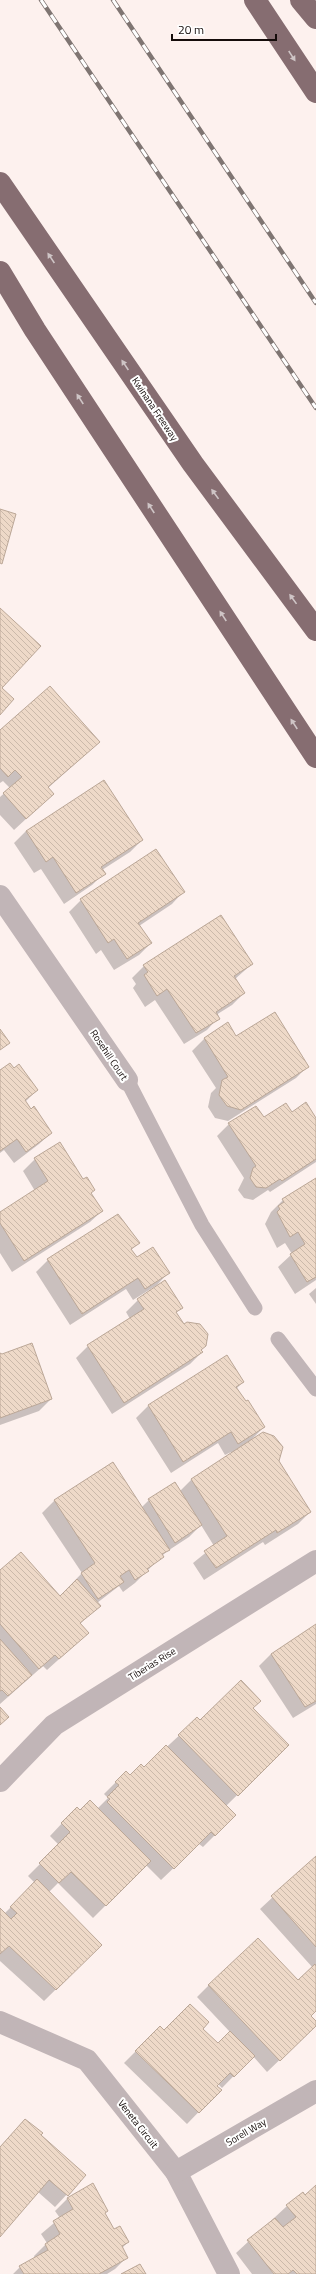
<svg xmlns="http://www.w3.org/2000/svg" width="316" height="2274" font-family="'Titillium Web',sans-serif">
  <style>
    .shadow { fill: #0003 }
    .building { fill: url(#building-back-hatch); stroke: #bba797 }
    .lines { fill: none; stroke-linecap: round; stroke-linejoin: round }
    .lane { stroke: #c1b5b7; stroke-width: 15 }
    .street { stroke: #c1b5b7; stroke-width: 22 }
    .highway { stroke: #866d71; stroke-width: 22 }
    .rail-casing { stroke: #7f7572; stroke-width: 4.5 }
    .rail { stroke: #fff; stroke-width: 3; stroke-dasharray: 9; stroke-linecap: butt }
    .oneway { fill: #cfc5c6 }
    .labels { text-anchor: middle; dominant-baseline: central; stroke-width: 4; stroke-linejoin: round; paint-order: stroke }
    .street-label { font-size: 10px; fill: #150c0a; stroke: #fff }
  </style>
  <defs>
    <pattern id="building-back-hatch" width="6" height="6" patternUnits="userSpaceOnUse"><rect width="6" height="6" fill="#eed9c8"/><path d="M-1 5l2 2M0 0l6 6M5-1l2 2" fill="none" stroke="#cbb9aa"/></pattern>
  </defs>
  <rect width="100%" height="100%" fill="#fdf1ee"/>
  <g class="shadow">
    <path d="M 0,732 L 86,754 L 48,788 L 40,806 L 14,830 L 0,815 L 0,797 L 10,788 L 3,781 L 0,783 Z"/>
    <path d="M 26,831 L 142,840 L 130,852 L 102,870 L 104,873 L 92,885 L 64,904 L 41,869 L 34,873 L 14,843 Z"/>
    <path d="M 183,892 L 172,904 L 139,926 L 151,943 L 139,955 L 114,970 L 101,950 L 96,954 L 69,912 L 81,900 Z"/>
    <path d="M 220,916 L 252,964 L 235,979 L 244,993 L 232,1005 L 216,1015 L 218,1018 L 207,1030 L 184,1044 L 155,1000 L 145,1007 L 133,988 L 136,984 L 132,978 L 144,966 Z"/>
    <path d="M 228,1024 L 236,1037 L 308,1066 L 296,1078 L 228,1121 L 215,1118 L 208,1107 L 211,1093 L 216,1088 L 192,1051 L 204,1039 Z"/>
    <path d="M 0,1071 L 37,1090 L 25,1102 L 51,1133 L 39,1144 L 14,1163 L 4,1150 L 0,1153 Z"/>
    <path d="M 291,1114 L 316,1120 L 316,1162 L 270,1192 L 268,1190 L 253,1200 L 244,1198 L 238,1190 L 244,1178 L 217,1136 L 229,1124 Z"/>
    <path d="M 59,1143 L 83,1181 L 94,1190 L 91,1193 L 102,1211 L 90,1222 L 12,1272 L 0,1253 L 0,1213 L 35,1191 L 23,1171 L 35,1159 Z"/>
    <path d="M 316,1179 L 316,1280 L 295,1294 L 278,1267 L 292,1254 L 285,1243 L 277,1248 L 265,1224 L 271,1212 L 283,1200 Z"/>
    <path d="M 138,1243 L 131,1250 L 136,1258 L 168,1273 L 157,1285 L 133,1300 L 126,1289 L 70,1325 L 36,1272 L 48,1260 Z"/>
    <path d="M 316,1288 L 316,1304 L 309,1294 Z"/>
    <path d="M 138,1300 L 182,1307 L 176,1313 L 202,1352 L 190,1364 L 112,1414 L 76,1358 L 88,1346 L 130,1319 L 126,1312 Z"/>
    <path d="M 0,1354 L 51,1399 L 39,1411 L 0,1425 Z"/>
    <path d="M 227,1356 L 243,1382 L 236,1389 L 264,1427 L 250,1441 L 278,1461 L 310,1512 L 298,1524 L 265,1545 L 263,1542 L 204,1580 L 193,1563 L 214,1546 L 201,1525 L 189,1537 L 166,1552 L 135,1583 L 123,1592 L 119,1586 L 97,1603 L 99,1605 L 80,1624 L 88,1633 L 47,1670 L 43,1666 L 0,1704 L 0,1572 L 59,1597 L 82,1573 L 42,1513 L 54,1501 L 112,1463 L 141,1508 L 149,1500 L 180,1491 L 191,1480 L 232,1454 L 231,1452 L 225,1455 L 218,1443 L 171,1473 L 136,1418 L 148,1406 Z"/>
    <path d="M 316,1625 L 316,1704 L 293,1718 L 259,1666 L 271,1654 Z"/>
    <path d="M 251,1708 L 288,1745 L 226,1806 L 235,1815 L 203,1847 L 199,1844 L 161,1880 L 146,1865 L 93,1918 L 58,1883 L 49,1892 L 101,1945 L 44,2001 L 0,1961 L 0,1909 L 4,1914 L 35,1883 L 28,1876 L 59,1845 L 50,1836 L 65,1820 L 80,1811 L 97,1809 L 108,1798 L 104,1794 L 126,1772 L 130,1777 L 144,1768 L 197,1719 L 200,1722 Z"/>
    <path d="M 316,1857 L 316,2010 L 310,2016 L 316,2025 L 267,2072 L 253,2056 L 222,2088 L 218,2084 L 216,2086 L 220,2090 L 187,2124 L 124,2063 L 160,2027 L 164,2032 L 202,2029 L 218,2045 L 230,2032 L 197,1997 L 209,1985 L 298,1981 L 313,1968 L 260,1909 Z"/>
    <path d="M 25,2120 L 39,2135 L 85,2175 L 55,2207 L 38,2192 L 0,2235 L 0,2147 Z"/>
    <path d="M 93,2185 L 104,2214 L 114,2231 L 128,2242 L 122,2248 L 127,2257 L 115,2269 L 107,2274 L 13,2274 L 20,2267 L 35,2259 L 34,2256 L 47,2243 L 41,2234 L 60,2218 L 55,2211 L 67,2199 Z"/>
    <path d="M 316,2187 L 316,2274 L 252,2274 L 236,2253 L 287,2206 L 302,2193 L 305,2196 Z"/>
  </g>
  <g class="building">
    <path d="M 0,509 L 16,514 L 2,564 L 0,563 Z"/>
    <path d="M 0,608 L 41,646 L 2,688 L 14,699 L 0,715 Z"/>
    <path d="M 50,686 L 100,742 L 48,787 L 54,794 L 26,819 L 3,793 L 22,777 L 15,770 L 8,777 L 0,768 L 0,730 Z"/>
    <path d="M 104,780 L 143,840 L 101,867 L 106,874 L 76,893 L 53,857 L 46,862 L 26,831 Z"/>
    <path d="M 156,849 L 185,892 L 138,923 L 152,943 L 127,959 L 114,939 L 108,943 L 80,899 Z"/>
    <path d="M 221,915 L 253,964 L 234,976 L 245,993 L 216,1012 L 220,1019 L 196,1033 L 167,989 L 157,996 L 144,975 L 148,972 L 143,965 Z"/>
    <path d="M 275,1012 L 309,1067 L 241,1110 L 227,1106 L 219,1095 L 222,1080 L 228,1077 L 204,1038 L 228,1022 L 236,1036 Z"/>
    <path d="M 0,1029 L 10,1043 L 0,1050 Z"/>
    <path d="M 10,1063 L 14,1068 L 19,1064 L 38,1090 L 25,1100 L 31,1109 L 34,1106 L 52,1133 L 26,1152 L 17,1139 L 0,1151 L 0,1070 Z"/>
    <path d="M 306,1102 L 316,1118 L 316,1159 L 282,1181 L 280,1179 L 266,1188 L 256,1187 L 250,1178 L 253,1168 L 256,1166 L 228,1123 L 256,1106 L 264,1117 L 286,1103 L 292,1112 Z"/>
    <path d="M 60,1142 L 83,1179 L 87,1177 L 95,1190 L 91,1193 L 103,1211 L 24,1261 L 0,1223 L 0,1212 L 48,1181 L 34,1158 Z"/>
    <path d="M 316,1178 L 316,1277 L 307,1282 L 290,1254 L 305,1244 L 298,1232 L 290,1237 L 277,1212 L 280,1209 L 278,1206 L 284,1202 L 282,1199 Z"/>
    <path d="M 118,1214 L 140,1243 L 131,1249 L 137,1257 L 153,1247 L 170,1273 L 145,1289 L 138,1278 L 82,1314 L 47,1259 Z"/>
    <path d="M 165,1280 L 183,1308 L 176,1312 L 184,1324 L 187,1322 L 200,1324 L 208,1334 L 206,1346 L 201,1350 L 203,1352 L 124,1403 L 87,1345 L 144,1309 L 137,1299 Z"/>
    <path d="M 32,1343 L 52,1399 L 0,1418 L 0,1353 L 2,1354 Z"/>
    <path d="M 227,1355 L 244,1382 L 236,1387 L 246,1401 L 248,1400 L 265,1427 L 238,1444 L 231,1432 L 183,1462 L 148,1405 Z"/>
    <path d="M 263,1432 L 274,1436 L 283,1447 L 279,1461 L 311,1512 L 277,1533 L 276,1530 L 216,1568 L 204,1551 L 227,1536 L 191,1479 Z"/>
    <path d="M 113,1462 L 170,1550 L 162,1554 L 164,1557 L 147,1569 L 149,1571 L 135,1580 L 129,1570 L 120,1576 L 124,1582 L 98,1599 L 81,1573 L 95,1563 L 54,1500 Z"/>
    <path d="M 175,1482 L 202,1525 L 175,1543 L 148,1499 Z"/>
    <path d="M 21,1552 L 60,1596 L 77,1579 L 101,1606 L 80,1623 L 89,1633 L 59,1659 L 55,1655 L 39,1669 L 0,1624 L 0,1570 Z"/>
    <path d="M 316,1624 L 316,1701 L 305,1707 L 271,1654 Z"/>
    <path d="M 0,1639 L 32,1675 L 8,1696 L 2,1690 L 0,1691 Z"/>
    <path d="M 241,1680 L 261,1701 L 253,1708 L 289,1745 L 238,1796 L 178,1735 L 197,1717 L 200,1720 Z"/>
    <path d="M 0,1707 L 9,1717 L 0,1725 Z"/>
    <path d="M 166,1745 L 236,1815 L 215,1836 L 211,1832 L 174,1869 L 107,1802 L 110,1799 L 107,1797 L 119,1785 L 115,1782 L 126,1771 L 130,1775 L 141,1764 L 144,1767 Z"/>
    <path d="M 90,1800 L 151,1861 L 106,1906 L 71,1872 L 59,1883 L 39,1863 L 70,1832 L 61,1823 L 77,1807 L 80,1810 Z"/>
    <path d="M 316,1856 L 316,1947 L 271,1896 Z"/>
    <path d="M 37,1879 L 102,1945 L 56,1990 L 9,1946 L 0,1954 L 0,1908 L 11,1919 L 17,1913 L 10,1907 Z"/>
    <path d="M 258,1938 L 298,1980 L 315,1964 L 316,1966 L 316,2011 L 311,2016 L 316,2021 L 316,2026 L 280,2061 L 208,1985 Z"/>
    <path d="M 190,2004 L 209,2022 L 203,2029 L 218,2043 L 230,2031 L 255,2056 L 234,2077 L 230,2073 L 217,2086 L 222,2090 L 199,2113 L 135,2051 L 160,2026 L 164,2030 Z"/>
    <path d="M 25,2119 L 43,2133 L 41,2135 L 86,2175 L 68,2196 L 49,2180 L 0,2237 L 0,2147 Z"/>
    <path d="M 93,2183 L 108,2211 L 105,2213 L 114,2229 L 120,2226 L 129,2242 L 122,2246 L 128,2258 L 99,2274 L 24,2274 L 19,2266 L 48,2250 L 45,2244 L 60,2234 L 53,2221 L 73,2209 L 67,2198 Z"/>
    <path d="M 316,2185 L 316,2274 L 297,2274 L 293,2270 L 288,2274 L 274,2274 L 247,2240 L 275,2218 L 283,2227 L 296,2217 L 286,2205 L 303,2192 L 305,2195 Z"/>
    <path d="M 140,2264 L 146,2274 L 121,2274 Z"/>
  </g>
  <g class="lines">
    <g class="lane">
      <path d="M 127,1080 L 202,1225 L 255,1308"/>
      <path d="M 278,1339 L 316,1389"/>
    </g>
    <g class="street">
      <path d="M 0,896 L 127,1080"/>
      <path d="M 0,1781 L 54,1725 L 316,1561"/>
      <path d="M 0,2022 L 87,2060 L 176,2172 L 229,2274"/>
      <path d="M 176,2172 L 316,2091"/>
    </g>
    <g class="highway">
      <path d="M 255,0 L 316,92"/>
      <path d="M 301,0 L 316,18"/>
      <path d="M 0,183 L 193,464 L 316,630"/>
      <path d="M 0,272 L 35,330 L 316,757"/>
    </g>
    <defs>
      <g id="rail">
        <path d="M 41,0 L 316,408"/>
        <path d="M 113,0 L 316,303"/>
      </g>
    </defs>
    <use href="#rail" class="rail-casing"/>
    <use href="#rail" class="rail"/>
  </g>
  <defs><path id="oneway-solid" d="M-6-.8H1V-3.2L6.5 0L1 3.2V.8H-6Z"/></defs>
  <g class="oneway">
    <use href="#oneway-solid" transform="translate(292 56) rotate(57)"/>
    <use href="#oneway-solid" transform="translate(51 258) rotate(-124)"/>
    <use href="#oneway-solid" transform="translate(125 365) rotate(-124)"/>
    <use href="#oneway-solid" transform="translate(80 399) rotate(-123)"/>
    <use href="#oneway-solid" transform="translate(215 494) rotate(-126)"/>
    <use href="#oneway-solid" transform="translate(151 508) rotate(-123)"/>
    <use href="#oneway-solid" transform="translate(293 599) rotate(-126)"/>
    <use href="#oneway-solid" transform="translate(223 616) rotate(-123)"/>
    <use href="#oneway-solid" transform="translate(294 724) rotate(-123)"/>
  </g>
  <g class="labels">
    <g class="street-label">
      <text transform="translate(155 409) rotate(56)">Kwinana Freeway</text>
      <text transform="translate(109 1055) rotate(56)">Rosehill Court</text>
      <text transform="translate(152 1664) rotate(-32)">Tiberias Rise</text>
      <text transform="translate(138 2124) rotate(52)">Veneta Circuit</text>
      <text transform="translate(246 2132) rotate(-30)">Sorell Way</text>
    </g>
  </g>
  <path d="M172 34v6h104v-6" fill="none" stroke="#150c0a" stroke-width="2"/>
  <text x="178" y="34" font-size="12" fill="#150c0a" stroke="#ffffff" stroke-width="3" paint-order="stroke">20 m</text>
</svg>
